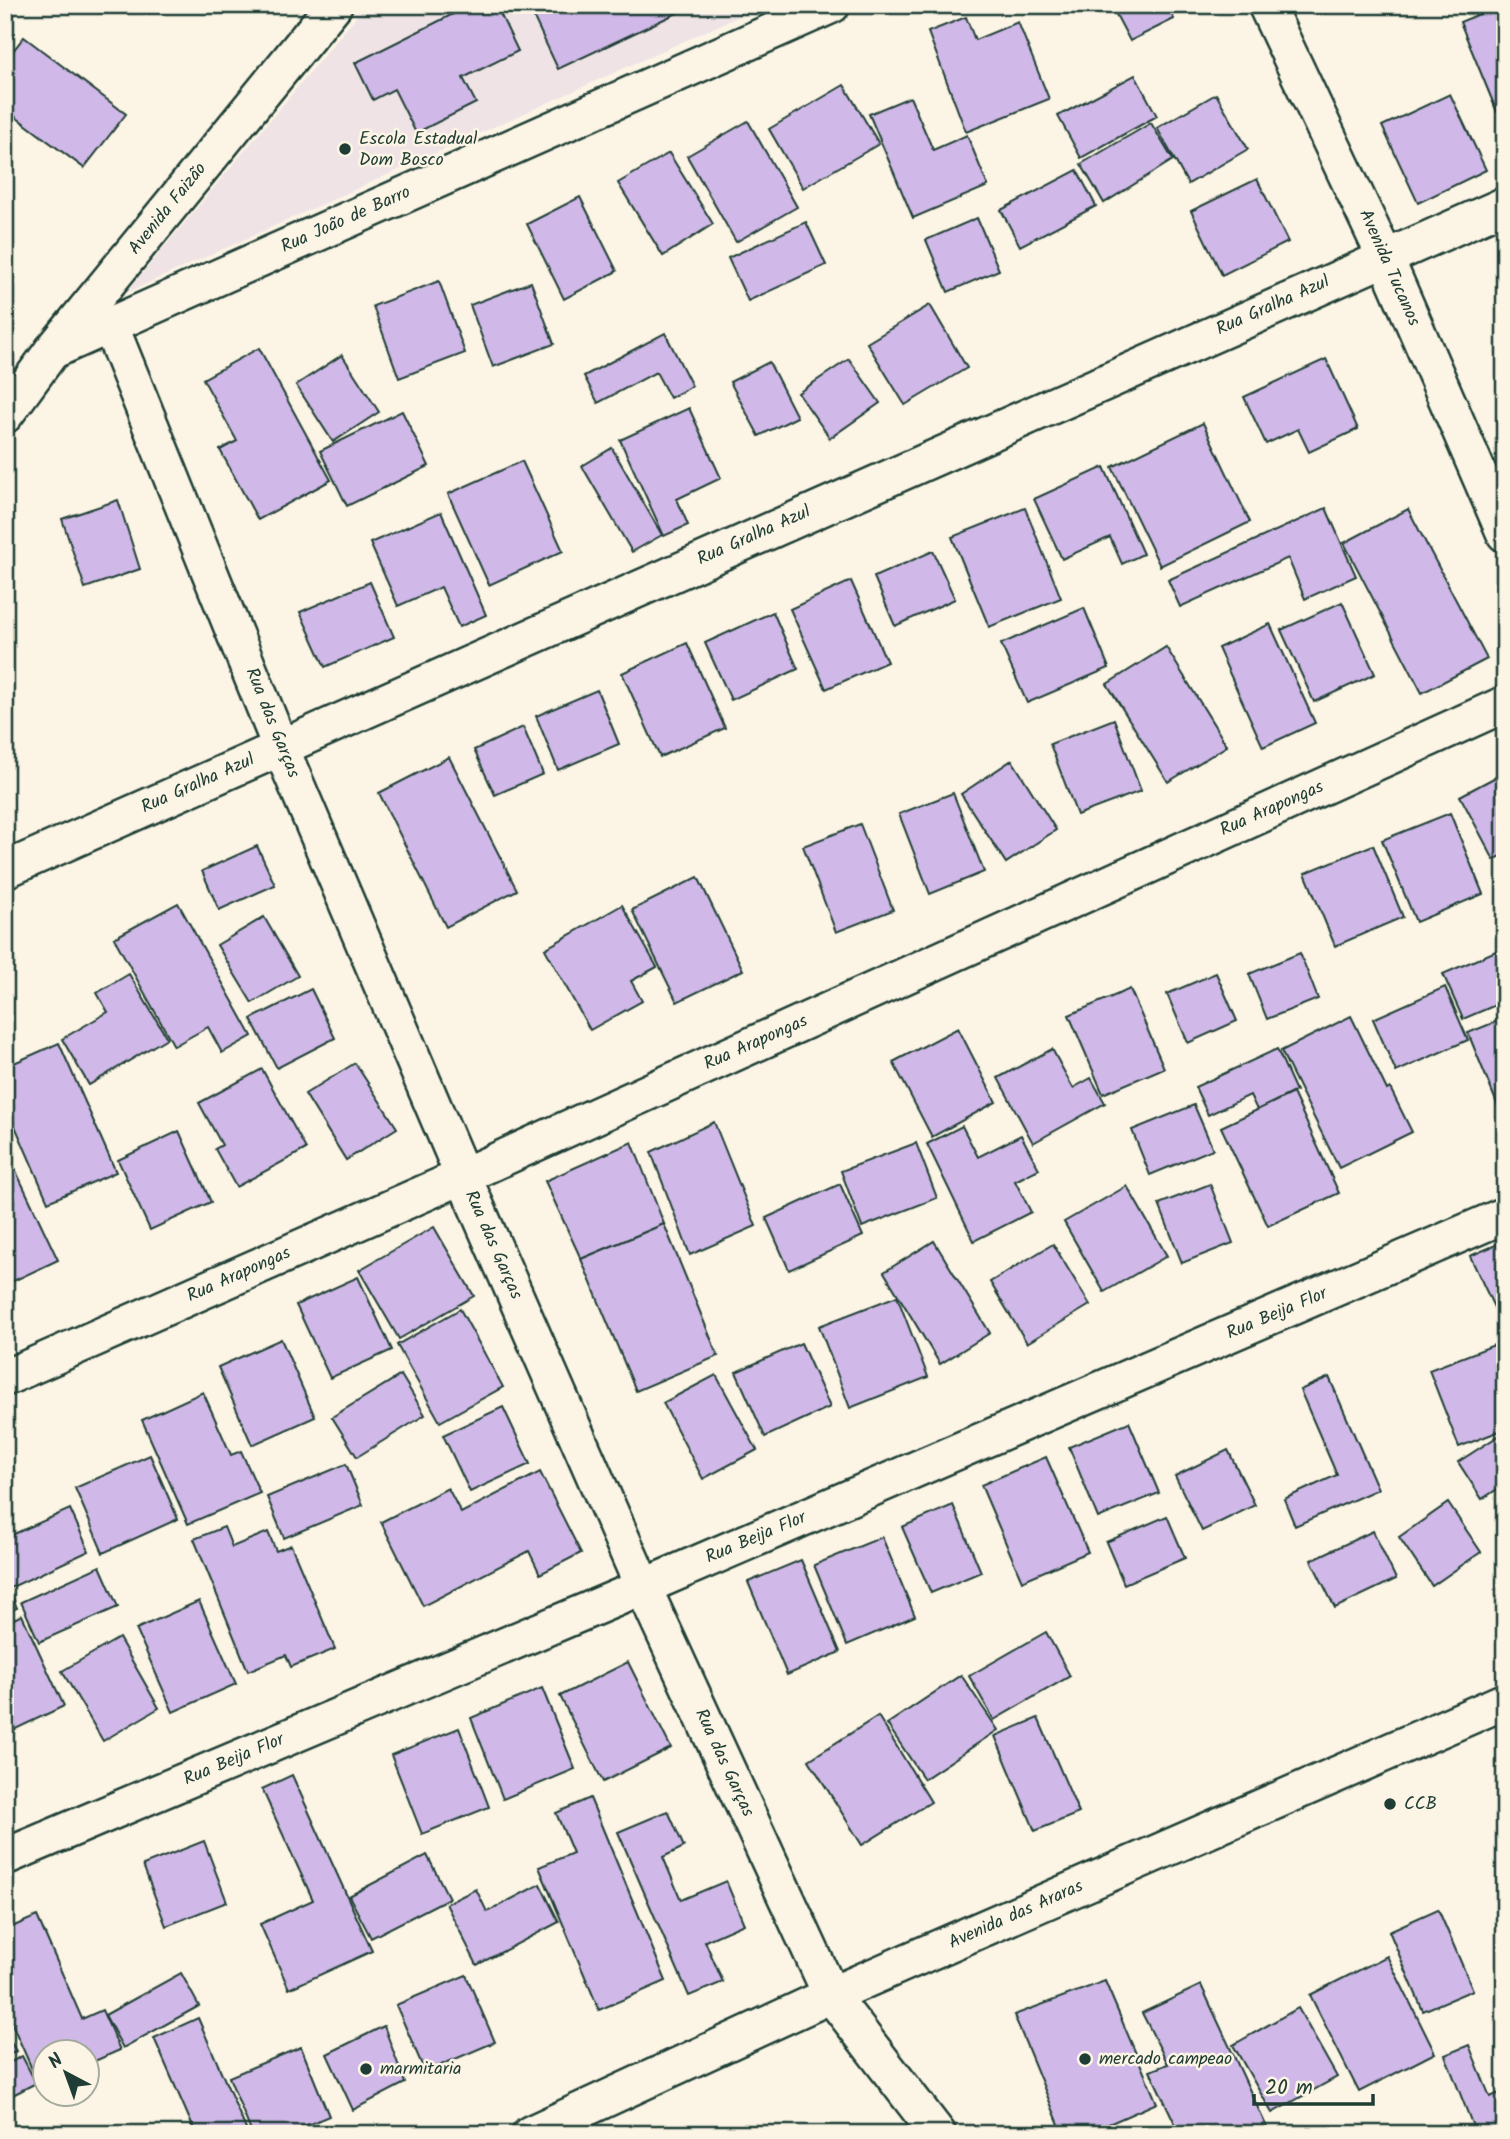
<svg xmlns="http://www.w3.org/2000/svg" width="1510" height="2139" font-family="Kalam,sans-serif">
  <style>
    .built { fill: #efe3e6 }
    .building { fill: #d0b9e8; stroke: #1f3d34; stroke-width: 2 }
    .lines { fill: none; stroke-linecap: round; stroke-linejoin: round }
    .street-casing { stroke: #1f3d34; stroke-width: 40 }
    .street { stroke: #fcf5e5; stroke-width: 35 }
    .poi-dot { fill: #1f3d34; stroke: #fcf5e5; stroke-width: 2.5 }
    .labels { text-anchor: middle; dominant-baseline: central; stroke-width: 5; stroke-linejoin: round; paint-order: stroke }
    .poi-label { font-size: 18px; fill: #1f3d34; stroke: #fcf5e5; text-anchor: start }
    .street-label { font-size: 18px; fill: #1f3d34; stroke: #fcf5e5 }
  </style>
  <rect width="100%" height="100%" fill="#fcf5e5"/>
  <filter id="ink" filterUnits="userSpaceOnUse"><feTurbulence type="fractalNoise" baseFrequency=".0143" numOctaves="2"/><feDisplacementMap in="SourceGraphic" scale="14" xChannelSelector="R" yChannelSelector="G"/><feConvolveMatrix kernelMatrix="1 2 1 2 8 2 1 2 1" color-interpolation-filters="sRGB"/></filter>
  <g filter="url(#ink)">
    <path class="built" d="M 366,5 L 764,5 L 126,293 Z"/>
    <g class="building">
      <path d="M 471,5 L 496,5 L 518,51 L 463,78 L 476,103 L 416,133 L 394,89 L 373,100 L 355,63 Z"/>
      <path d="M 528,5 L 694,5 L 558,69 Z"/>
      <path d="M 1111,5 L 1167,5 L 1174,19 L 1130,41 Z"/>
      <path d="M 1501,5 L 1505,5 L 1505,108 L 1497,112 L 1460,22 Z"/>
      <path d="M 966,17 L 975,40 L 1018,22 L 1049,99 L 966,132 L 928,32 Z"/>
      <path d="M 24,37 L 126,114 L 84,168 L 5,109 L 5,61 Z"/>
      <path d="M 1135,75 L 1157,116 L 1081,158 L 1058,116 Z"/>
      <path d="M 844,85 L 879,144 L 803,188 L 769,129 Z"/>
      <path d="M 1216,94 L 1248,149 L 1188,184 L 1157,128 Z"/>
      <path d="M 1450,94 L 1486,170 L 1418,203 L 1382,126 Z"/>
      <path d="M 910,97 L 933,150 L 967,135 L 988,186 L 913,218 L 869,114 Z"/>
      <path d="M 748,121 L 797,207 L 736,242 L 687,156 Z"/>
      <path d="M 1151,123 L 1173,160 L 1104,203 L 1081,164 Z"/>
      <path d="M 669,153 L 713,224 L 663,256 L 618,183 Z"/>
      <path d="M 1077,170 L 1096,206 L 1020,246 L 1001,210 Z"/>
      <path d="M 1257,179 L 1288,242 L 1222,275 L 1191,211 Z"/>
      <path d="M 580,197 L 617,271 L 564,299 L 527,224 Z"/>
      <path d="M 977,218 L 999,270 L 948,292 L 926,240 Z"/>
      <path d="M 806,222 L 826,265 L 748,301 L 728,258 Z"/>
      <path d="M 439,281 L 465,353 L 399,378 L 373,306 Z"/>
      <path d="M 531,282 L 554,344 L 493,367 L 470,305 Z"/>
      <path d="M 930,305 L 967,368 L 905,405 L 867,343 Z"/>
      <path d="M 665,333 L 692,386 L 670,398 L 656,372 L 598,403 L 584,376 Z"/>
      <path d="M 259,348 L 331,480 L 258,520 L 220,450 L 237,441 L 203,379 Z"/>
      <path d="M 342,355 L 379,412 L 333,442 L 296,385 Z"/>
      <path d="M 849,359 L 880,403 L 830,438 L 798,393 Z"/>
      <path d="M 1326,359 L 1358,429 L 1309,452 L 1298,429 L 1266,444 L 1244,397 Z"/>
      <path d="M 769,362 L 797,417 L 759,436 L 730,382 Z"/>
      <path d="M 689,408 L 721,478 L 677,499 L 688,525 L 664,536 L 620,440 Z"/>
      <path d="M 402,411 L 429,466 L 347,506 L 320,451 Z"/>
      <path d="M 1203,423 L 1250,522 L 1160,566 L 1112,467 Z"/>
      <path d="M 612,448 L 662,535 L 632,552 L 582,466 Z"/>
      <path d="M 522,461 L 563,551 L 489,585 L 448,494 Z"/>
      <path d="M 1104,467 L 1143,554 L 1122,564 L 1110,537 L 1062,559 L 1034,499 Z"/>
      <path d="M 118,500 L 140,569 L 85,588 L 62,519 Z"/>
      <path d="M 1025,508 L 1061,598 L 989,627 L 952,537 Z"/>
      <path d="M 1326,508 L 1356,576 L 1305,599 L 1288,558 L 1180,607 L 1168,580 Z"/>
      <path d="M 1408,509 L 1487,659 L 1422,693 L 1344,543 Z"/>
      <path d="M 441,512 L 486,615 L 459,627 L 441,587 L 398,606 L 370,543 Z"/>
      <path d="M 933,551 L 955,599 L 895,626 L 874,577 Z"/>
      <path d="M 851,581 L 887,662 L 826,689 L 790,609 Z"/>
      <path d="M 370,582 L 394,637 L 325,667 L 300,612 Z"/>
      <path d="M 1342,602 L 1375,674 L 1314,702 L 1281,630 Z"/>
      <path d="M 1084,608 L 1109,668 L 1027,703 L 1001,644 Z"/>
      <path d="M 773,612 L 798,669 L 731,700 L 705,643 Z"/>
      <path d="M 1270,624 L 1315,723 L 1263,747 L 1218,648 Z"/>
      <path d="M 687,643 L 725,728 L 660,757 L 622,673 Z"/>
      <path d="M 1166,647 L 1227,746 L 1168,782 L 1107,684 Z"/>
      <path d="M 597,690 L 619,744 L 558,770 L 536,716 Z"/>
      <path d="M 1114,719 L 1141,791 L 1077,815 L 1050,744 Z"/>
      <path d="M 523,727 L 543,774 L 495,795 L 474,750 Z"/>
      <path d="M 449,757 L 517,890 L 446,927 L 379,793 Z"/>
      <path d="M 1012,760 L 1056,830 L 1006,863 L 961,794 Z"/>
      <path d="M 1505,772 L 1505,854 L 1494,860 L 1460,796 Z"/>
      <path d="M 953,793 L 984,872 L 930,894 L 899,814 Z"/>
      <path d="M 1450,813 L 1483,894 L 1416,922 L 1382,840 Z"/>
      <path d="M 860,824 L 893,910 L 836,932 L 803,846 Z"/>
      <path d="M 1373,845 L 1403,917 L 1335,946 L 1305,873 Z"/>
      <path d="M 257,846 L 275,885 L 219,910 L 202,871 Z"/>
      <path d="M 698,877 L 743,970 L 677,1002 L 632,910 Z"/>
      <path d="M 178,903 L 252,1036 L 222,1053 L 208,1027 L 174,1046 L 114,938 Z"/>
      <path d="M 622,905 L 657,967 L 631,981 L 642,1001 L 590,1030 L 545,949 Z"/>
      <path d="M 264,917 L 298,976 L 252,1003 L 217,945 Z"/>
      <path d="M 1505,947 L 1505,1001 L 1463,1019 L 1443,974 Z"/>
      <path d="M 1300,953 L 1318,999 L 1267,1019 L 1249,974 Z"/>
      <path d="M 1216,973 L 1237,1021 L 1188,1043 L 1167,994 Z"/>
      <path d="M 129,974 L 167,1038 L 89,1085 L 62,1039 L 108,1012 L 97,993 Z"/>
      <path d="M 1445,987 L 1468,1040 L 1396,1072 L 1373,1019 Z"/>
      <path d="M 311,989 L 335,1038 L 277,1068 L 251,1019 Z"/>
      <path d="M 1130,989 L 1164,1068 L 1103,1094 L 1069,1015 Z"/>
      <path d="M 1351,1016 L 1387,1090 L 1390,1088 L 1412,1132 L 1339,1168 L 1281,1051 Z"/>
      <path d="M 1505,1018 L 1505,1123 L 1468,1033 Z"/>
      <path d="M 958,1028 L 996,1102 L 932,1137 L 893,1062 Z"/>
      <path d="M 59,1043 L 116,1172 L 48,1202 L 12,1119 L 5,1122 L 5,1067 Z"/>
      <path d="M 1052,1049 L 1073,1088 L 1091,1078 L 1105,1103 L 1033,1143 L 998,1078 Z"/>
      <path d="M 1277,1049 L 1296,1091 L 1257,1110 L 1250,1095 L 1208,1115 L 1195,1087 Z"/>
      <path d="M 355,1063 L 397,1128 L 346,1160 L 305,1094 Z"/>
      <path d="M 262,1069 L 306,1149 L 236,1187 L 215,1149 L 222,1145 L 199,1103 Z"/>
      <path d="M 1293,1093 L 1339,1193 L 1268,1226 L 1221,1127 Z"/>
      <path d="M 1194,1105 L 1213,1149 L 1150,1175 L 1132,1130 Z"/>
      <path d="M 714,1122 L 756,1226 L 690,1255 L 651,1152 Z"/>
      <path d="M 962,1126 L 978,1157 L 1021,1135 L 1039,1169 L 1015,1181 L 1031,1212 L 974,1241 L 927,1144 Z"/>
      <path d="M 179,1131 L 211,1202 L 150,1230 L 118,1160 Z"/>
      <path d="M 632,1142 L 664,1224 L 581,1259 L 545,1181 Z"/>
      <path d="M 916,1143 L 937,1198 L 862,1227 L 841,1171 Z"/>
      <path d="M 15,1169 L 58,1260 L 5,1285 L 5,1173 Z"/>
      <path d="M 840,1184 L 863,1236 L 789,1270 L 766,1218 Z"/>
      <path d="M 1210,1184 L 1233,1243 L 1182,1263 L 1159,1204 Z"/>
      <path d="M 1127,1186 L 1167,1256 L 1104,1292 L 1064,1222 Z"/>
      <path d="M 664,1224 L 718,1356 L 636,1391 L 581,1259 Z"/>
      <path d="M 434,1227 L 474,1296 L 399,1339 L 359,1270 Z"/>
      <path d="M 934,1241 L 990,1333 L 940,1364 L 884,1272 Z"/>
      <path d="M 1505,1241 L 1505,1313 L 1498,1316 L 1470,1256 Z"/>
      <path d="M 1053,1244 L 1090,1305 L 1027,1343 L 990,1282 Z"/>
      <path d="M 358,1277 L 392,1350 L 330,1378 L 296,1305 Z"/>
      <path d="M 897,1296 L 928,1377 L 850,1408 L 819,1326 Z"/>
      <path d="M 460,1309 L 503,1387 L 440,1422 L 397,1345 Z"/>
      <path d="M 281,1339 L 315,1417 L 252,1445 L 218,1367 Z"/>
      <path d="M 801,1343 L 830,1407 L 765,1437 L 736,1372 Z"/>
      <path d="M 1494,1345 L 1505,1372 L 1505,1429 L 1459,1447 L 1429,1370 Z"/>
      <path d="M 401,1375 L 425,1415 L 357,1457 L 332,1417 Z"/>
      <path d="M 716,1375 L 757,1450 L 703,1479 L 663,1403 Z"/>
      <path d="M 1329,1377 L 1378,1489 L 1295,1526 L 1284,1499 L 1337,1475 L 1300,1390 Z"/>
      <path d="M 203,1392 L 231,1455 L 241,1451 L 260,1493 L 188,1524 L 142,1420 Z"/>
      <path d="M 503,1407 L 530,1464 L 470,1492 L 443,1435 Z"/>
      <path d="M 1129,1422 L 1159,1493 L 1098,1518 L 1069,1447 Z"/>
      <path d="M 1503,1433 L 1505,1484 L 1482,1499 L 1458,1462 Z"/>
      <path d="M 1228,1450 L 1255,1505 L 1202,1531 L 1175,1476 Z"/>
      <path d="M 150,1455 L 178,1519 L 103,1553 L 75,1488 Z"/>
      <path d="M 1046,1457 L 1088,1552 L 1022,1581 L 981,1485 Z"/>
      <path d="M 346,1464 L 363,1505 L 284,1538 L 267,1497 Z"/>
      <path d="M 540,1472 L 581,1553 L 540,1574 L 529,1551 L 423,1606 L 381,1522 L 448,1488 L 461,1513 Z"/>
      <path d="M 1448,1503 L 1481,1552 L 1432,1586 L 1399,1537 Z"/>
      <path d="M 953,1505 L 981,1572 L 931,1593 L 902,1527 Z"/>
      <path d="M 70,1509 L 89,1551 L 10,1588 L 5,1578 L 5,1538 Z"/>
      <path d="M 1167,1516 L 1185,1558 L 1124,1584 L 1106,1542 Z"/>
      <path d="M 224,1527 L 232,1547 L 268,1532 L 276,1551 L 291,1545 L 335,1649 L 291,1667 L 286,1655 L 248,1671 L 194,1539 Z"/>
      <path d="M 1373,1531 L 1396,1579 L 1335,1608 L 1311,1560 Z"/>
      <path d="M 882,1537 L 915,1616 L 847,1645 L 814,1565 Z"/>
      <path d="M 801,1560 L 840,1652 L 787,1675 L 748,1582 Z"/>
      <path d="M 100,1566 L 118,1607 L 39,1642 L 21,1602 Z"/>
      <path d="M 5,1579 L 17,1608 L 5,1613 Z"/>
      <path d="M 199,1601 L 236,1684 L 173,1712 L 136,1629 Z"/>
      <path d="M 22,1615 L 64,1706 L 5,1734 L 5,1623 Z"/>
      <path d="M 1046,1632 L 1070,1676 L 994,1720 L 969,1676 Z"/>
      <path d="M 119,1638 L 159,1708 L 103,1741 L 62,1671 Z"/>
      <path d="M 628,1662 L 671,1748 L 603,1782 L 560,1696 Z"/>
      <path d="M 961,1675 L 998,1730 L 924,1779 L 887,1724 Z"/>
      <path d="M 542,1688 L 575,1769 L 503,1799 L 471,1718 Z"/>
      <path d="M 878,1716 L 931,1802 L 862,1845 L 809,1760 Z"/>
      <path d="M 1038,1718 L 1079,1813 L 1035,1831 L 995,1736 Z"/>
      <path d="M 459,1728 L 489,1807 L 422,1834 L 391,1755 Z"/>
      <path d="M 292,1775 L 372,1951 L 289,1989 L 260,1924 L 313,1900 L 262,1789 Z"/>
      <path d="M 590,1798 L 666,1981 L 599,2010 L 539,1867 L 573,1853 L 556,1813 Z"/>
      <path d="M 668,1811 L 684,1847 L 663,1857 L 681,1900 L 726,1881 L 744,1924 L 705,1941 L 723,1982 L 689,1996 L 618,1832 Z"/>
      <path d="M 204,1841 L 227,1902 L 166,1926 L 143,1865 Z"/>
      <path d="M 427,1855 L 449,1898 L 371,1938 L 349,1896 Z"/>
      <path d="M 540,1884 L 559,1922 L 477,1965 L 446,1904 L 476,1889 L 487,1912 Z"/>
      <path d="M 1438,1909 L 1473,1990 L 1423,2011 L 1389,1931 Z"/>
      <path d="M 37,1916 L 82,2019 L 102,2010 L 120,2050 L 88,2064 L 88,2052 L 46,2052 L 46,2083 L 39,2085 L 5,2008 L 5,1930 Z"/>
      <path d="M 1387,1956 L 1435,2053 L 1359,2092 L 1310,1995 Z"/>
      <path d="M 181,1973 L 199,2006 L 123,2048 L 105,2015 Z"/>
      <path d="M 466,1975 L 495,2042 L 425,2072 L 396,2005 Z"/>
      <path d="M 1105,1981 L 1157,2103 L 1086,2134 L 1063,2134 L 1014,2015 Z"/>
      <path d="M 1201,1985 L 1270,2134 L 1180,2134 L 1150,2071 L 1168,2064 L 1142,2013 Z"/>
      <path d="M 1298,2008 L 1337,2077 L 1272,2113 L 1233,2045 Z"/>
      <path d="M 198,2018 L 248,2134 L 196,2134 L 154,2038 Z"/>
      <path d="M 384,2026 L 405,2083 L 353,2110 L 327,2054 Z"/>
      <path d="M 5,2033 L 16,2051 L 5,2057 Z"/>
      <path d="M 1469,2045 L 1490,2097 L 1505,2091 L 1505,2134 L 1476,2134 L 1445,2055 Z"/>
      <path d="M 301,2047 L 329,2116 L 286,2134 L 252,2134 L 229,2077 Z"/>
      <path d="M 22,2056 L 36,2083 L 5,2099 L 5,2065 Z"/>
    </g>
    <g class="lines">
      <defs>
        <g id="street">
          <path d="M 1266,5 L 1385,257 L 1505,534"/>
          <path d="M 110,325 L 280,746 L 463,1176 L 643,1587 L 831,1995 L 938,2134"/>
          <path d="M 52,351 L 832,5"/>
          <path d="M 5,415 L 52,351 L 334,5"/>
          <path d="M 5,870 L 1505,205"/>
          <path d="M 5,1378 L 463,1176 L 1505,704"/>
          <path d="M 5,1857 L 643,1587 L 1505,1215"/>
          <path d="M 530,2134 L 831,1995 L 1505,1701"/>
        </g>
      </defs>
      <use href="#street" class="street-casing"/>
      <use href="#street" class="street"/>
    </g>
  </g>
  <g class="poi-dot">
    <circle cx="345" cy="149" r="7"/>
    <circle cx="1390" cy="1804" r="7"/>
    <circle cx="1085" cy="2059" r="7"/>
    <circle cx="366" cy="2069" r="7"/>
  </g>
  <g class="labels">
    <g class="poi-label">
      <text x="359" y="139">Escola Estadual<tspan x="359" dy="21">Dom Bosco</tspan></text>
      <text x="1404" y="1804">CCB</text>
      <text x="1099" y="2059">mercado campeao</text>
      <text x="380" y="2069">marmitaria</text>
    </g>
    <g class="street-label">
      <text transform="translate(168 209) rotate(-51)">Avenida Faizão</text>
      <text transform="translate(346 220) rotate(-24)">Rua João de Barro</text>
      <text transform="translate(1389 268) rotate(66)">Avenida Tucanos</text>
      <text transform="translate(1273 306) rotate(-24)">Rua Gralha Azul</text>
      <text transform="translate(754 536) rotate(-24)">Rua Gralha Azul</text>
      <text transform="translate(272 723) rotate(68)">Rua das Garças</text>
      <text transform="translate(198 784) rotate(-24)">Rua Gralha Azul</text>
      <text transform="translate(1272 809) rotate(-24)">Rua Arapongas</text>
      <text transform="translate(756 1043) rotate(-24)">Rua Arapongas</text>
      <text transform="translate(493 1245) rotate(66)">Rua das Garças</text>
      <text transform="translate(239 1275) rotate(-24)">Rua Arapongas</text>
      <text transform="translate(1277 1314) rotate(-23)">Rua Beija Flor</text>
      <text transform="translate(756 1538) rotate(-23)">Rua Beija Flor</text>
      <text transform="translate(234 1760) rotate(-23)">Rua Beija Flor</text>
      <text transform="translate(724 1763) rotate(65)">Rua das Garças</text>
      <text transform="translate(1016 1915) rotate(-24)">Avenida das Araras</text>
    </g>
  </g>
  <rect width="1510" height="2139" fill="none" stroke="#fcf5e5" stroke-width="28"/>
  <rect x="14" y="14" width="1482" height="2111" fill="none" stroke="#1f3d34" stroke-width="2.5" filter="url(#ink)"/>
  <g transform="translate(66 2073) rotate(319)"><circle r="33" fill="#fcf5e5" stroke="#a4ab9e" stroke-width="2"/>
  <path d="M0-5L12 26L0 18L-12 26Z" fill="#1f3d34"/>
  <text y="-10" font-size="19" font-weight="bold" text-anchor="middle" fill="#1f3d34">N</text>
  </g>
  <path d="M1254 2094v10h119v-10" fill="none" stroke="#1f3d34" stroke-width="3.5"/>
  <text x="1265" y="2094" font-size="21" fill="#1f3d34" stroke="#fcf5e5" stroke-width="5" paint-order="stroke">20 m</text>
</svg>
